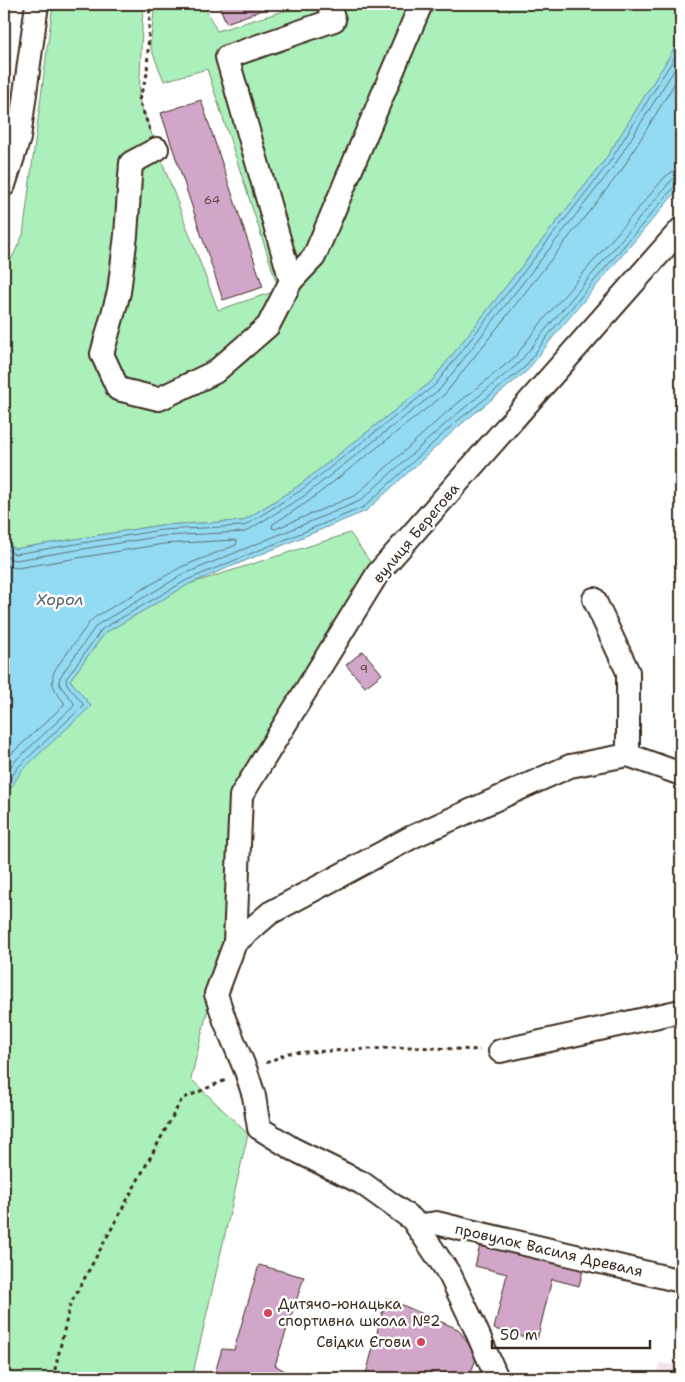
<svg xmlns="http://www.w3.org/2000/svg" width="685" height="1382" font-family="'Shantell Sans',sans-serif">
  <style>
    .built { fill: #f2e4ef }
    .green { fill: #abefba; stroke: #738c6c }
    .water { fill: #92dbf3; stroke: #6f949e }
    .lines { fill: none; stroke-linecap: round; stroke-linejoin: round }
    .shore { stroke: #5e7173; stroke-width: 1 }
    .building { fill: #d2a6c9; stroke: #3b2a1e }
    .minor-casing { stroke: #3b2a1e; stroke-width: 26 }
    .path { stroke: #3b2a1e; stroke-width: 3; stroke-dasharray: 4 4; stroke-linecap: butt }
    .minor { stroke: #fff; stroke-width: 22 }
    .poi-dot { fill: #d1495b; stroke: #fff; stroke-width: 2 }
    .labels { text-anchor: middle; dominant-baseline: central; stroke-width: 5; stroke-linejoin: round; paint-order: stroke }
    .number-label { font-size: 12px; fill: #614949 }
    .street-label { font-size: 15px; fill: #3b2a1e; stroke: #fff }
    .poi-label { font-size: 15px; fill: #3b2a1e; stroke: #fff; text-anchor: start }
    .water-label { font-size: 16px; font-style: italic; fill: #555f5e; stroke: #fff }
  </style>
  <rect width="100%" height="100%" fill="#fff"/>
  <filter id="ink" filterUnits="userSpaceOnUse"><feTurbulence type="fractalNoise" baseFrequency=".02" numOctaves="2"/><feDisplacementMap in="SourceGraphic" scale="10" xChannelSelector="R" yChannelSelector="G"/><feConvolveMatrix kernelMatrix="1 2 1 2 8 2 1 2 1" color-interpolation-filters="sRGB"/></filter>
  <g filter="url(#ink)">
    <path class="built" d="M 660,1363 L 681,1366 L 681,1378 L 655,1378 Z"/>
    <g class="green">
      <path d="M 53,4 L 143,4 L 139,100 L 218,310 L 279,290 L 207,69 L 164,81 L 150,46 L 155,4 L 203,4 L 217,31 L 307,4 L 681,4 L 681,38 L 605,160 L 431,382 L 297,487 L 243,521 L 161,525 L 14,549 L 4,537 L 4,274 L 23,235 Z"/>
      <path d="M 350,533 L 378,573 L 241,796 L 227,929 L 191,1079 L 248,1134 L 192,1378 L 4,1378 L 4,799 L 21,770 L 91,706 L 70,680 L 105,633 L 189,584 Z"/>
    </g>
    <path class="water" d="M 681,38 L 681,186 L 554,336 L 527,371 L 459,426 L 366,511 L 189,584 L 105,633 L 70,680 L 91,706 L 22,770 L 4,799 L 4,537 L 14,549 L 161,525 L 243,521 L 297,487 L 431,382 L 605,160 Z"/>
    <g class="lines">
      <g class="shore">
        <path d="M 681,73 L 621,171 L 445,394 L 309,501 L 273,524 L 272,528 L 275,529 L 356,495 L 447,412 L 514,358 L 540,324 L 665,177 L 672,172 L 681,170"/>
        <path d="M 4,545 L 11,552 L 15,554 L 161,530 L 244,526 L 300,491 L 435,385 L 609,163 L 681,47"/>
        <path d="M 4,554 L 10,559 L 16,560 L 162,536 L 245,532 L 304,496 L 440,389 L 614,166 L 681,59"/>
        <path d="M 4,564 L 11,567 L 17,568 L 163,544 L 235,540 L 237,542 L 236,545 L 181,567 L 95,617 L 90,622 L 56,668 C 48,682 55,691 64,702 L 64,705 L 9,756 L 4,763"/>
        <path d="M 4,777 L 14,762 L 74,706 L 74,703 L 61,687 L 59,682 L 60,677 L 96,626 L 100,623 L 184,574 L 360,501 L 452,418 L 519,363 L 546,329 L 670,182 L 675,178 L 681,177"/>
        <path d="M 4,789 L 18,767 L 83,706 L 83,704 L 67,684 L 66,679 L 102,629 L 187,580 L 364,507 L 456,422 L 524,368 L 550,333 L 675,186 L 681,184"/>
      </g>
    </g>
    <g class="building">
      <path d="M 219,4 L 279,4 L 226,23 Z"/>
      <path d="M 201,100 L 263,287 L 223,300 L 161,113 Z"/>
      <path d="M 363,651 L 382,674 L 365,687 L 346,665 Z"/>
      <path d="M 481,1241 L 584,1266 L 579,1286 L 552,1279 L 537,1340 L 494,1329 L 507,1274 L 475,1266 Z"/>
      <path d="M 259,1265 L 304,1277 L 275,1365 L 288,1373 L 286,1378 L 223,1378 L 214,1376 L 222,1349 L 234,1350 Z"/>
      <path d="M 386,1298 L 458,1329 L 477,1356 L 469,1378 L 365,1378 Z"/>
    </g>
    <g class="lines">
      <defs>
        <g id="minor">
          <path d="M 157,149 L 131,163 L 126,235 L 119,292 L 102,354 L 118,389 L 159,399 L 215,372 L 268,326 L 291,281 L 227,57 L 334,20 L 328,4"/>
          <path d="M 4,185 L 19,138 L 37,4"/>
          <path d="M 291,281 L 314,257 L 421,4"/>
          <path d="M 594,599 L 628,672 L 628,755"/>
          <path d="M 235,943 L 241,796 L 378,573 L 681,229"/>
          <path d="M 500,1051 L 681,1011"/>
          <path d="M 417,1226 L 436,1223 L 681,1281"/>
          <path d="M 497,1378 L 473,1323 L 450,1275 L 412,1219 L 362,1183 L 293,1149 L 259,1128 L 254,1096 L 246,1071 L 225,1021 L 216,994 L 235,943 L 270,913 L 412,837 L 570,766 L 628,755 L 681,774"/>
        </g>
      </defs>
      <use href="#minor" class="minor-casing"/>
      <g class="path">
        <path d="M 150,130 L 139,100 L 147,74 L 150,4"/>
        <path d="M 266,1063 L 288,1053 L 410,1047 L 480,1050"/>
        <path d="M 53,1378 L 70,1305 L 182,1099 L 228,1079"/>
      </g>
      <use href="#minor" class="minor"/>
    </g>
  </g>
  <g class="poi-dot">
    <circle cx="268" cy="1313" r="5"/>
    <circle cx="421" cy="1342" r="5"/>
  </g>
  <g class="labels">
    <g class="number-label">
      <text x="212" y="200">64</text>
      <text x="364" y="669">9</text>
    </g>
    <g class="street-label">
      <text transform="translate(416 533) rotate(-50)">вулиця Берегова</text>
      <text transform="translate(549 1250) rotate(13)">провулок Василя Древаля</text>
    </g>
    <g class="poi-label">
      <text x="278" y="1304">Дитячо-юнацька<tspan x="278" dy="17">спортивна школа №2</tspan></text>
      <text x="411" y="1342" text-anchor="end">Свідки Єгови</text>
    </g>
    <g class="water-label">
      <text x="60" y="599">Хорол</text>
    </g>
  </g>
  <rect width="685" height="1382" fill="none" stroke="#fff" stroke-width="20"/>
  <rect x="10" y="10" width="665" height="1362" fill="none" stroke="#3b2a1e" stroke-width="2" filter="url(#ink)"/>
  <path d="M492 1340v8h158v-8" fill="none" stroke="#3b2a1e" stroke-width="2.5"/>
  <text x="500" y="1340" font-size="15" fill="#3b2a1e" stroke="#ffffff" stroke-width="4" paint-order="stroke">50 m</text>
</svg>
